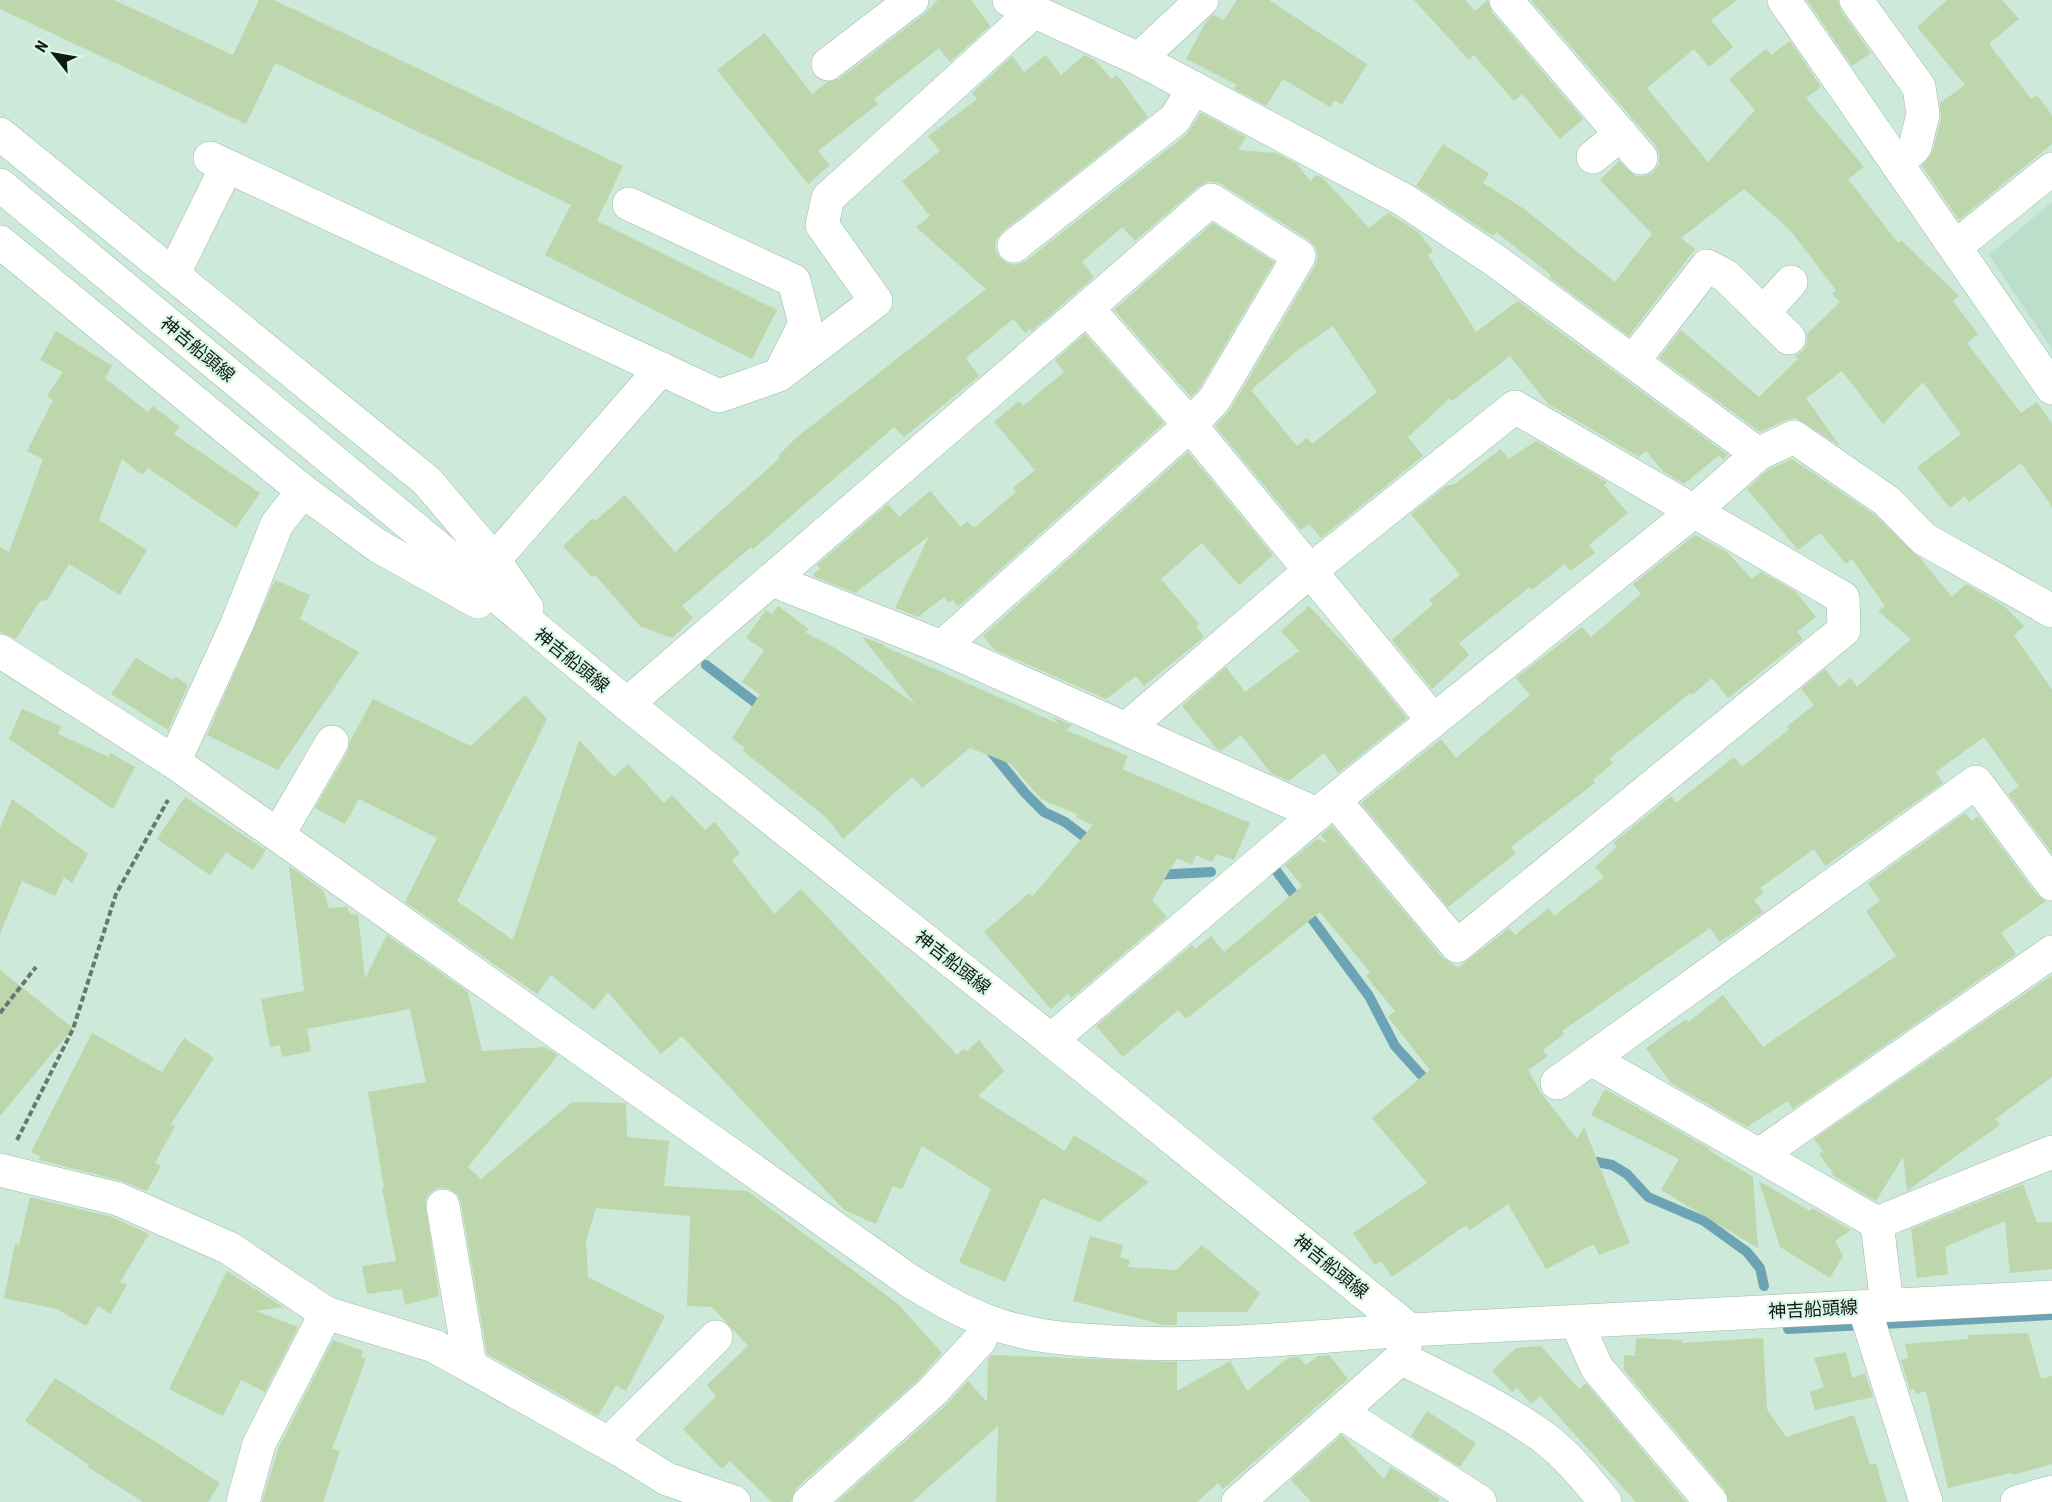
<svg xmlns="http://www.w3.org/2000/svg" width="2052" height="1502" font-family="'Roboto Condensed','Noto Sans JP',sans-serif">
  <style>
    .built { fill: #bbdfcb }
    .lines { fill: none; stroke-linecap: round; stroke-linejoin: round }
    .stream { stroke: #6da4b5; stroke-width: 10 }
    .building { fill: #bdd6ac; fill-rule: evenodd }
    .minor-casing { stroke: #9ebaab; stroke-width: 34 }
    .major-casing { stroke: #9ebaab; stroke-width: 34 }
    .path { stroke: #67796f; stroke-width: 4; stroke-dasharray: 6 3; stroke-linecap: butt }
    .minor { stroke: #fff; stroke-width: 33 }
    .major { stroke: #fff; stroke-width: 33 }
    .labels { text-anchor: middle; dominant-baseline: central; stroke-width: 4.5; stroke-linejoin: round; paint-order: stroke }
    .street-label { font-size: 18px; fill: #101a15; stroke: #d9f6e6 }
  </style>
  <rect width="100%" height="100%" fill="#cce9d9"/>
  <path class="built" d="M 2052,202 L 2052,349 L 1989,255 Z"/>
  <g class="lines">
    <g class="stream">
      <path d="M 706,665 L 765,710"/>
      <path d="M 988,748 L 1025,793 L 1044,812 L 1065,822 L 1095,845"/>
      <path d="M 1275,869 L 1369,996 L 1395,1046 L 1432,1087"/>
      <path d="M 1155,875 L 1211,872"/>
      <path d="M 1587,1169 L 1597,1162 L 1612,1165 L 1627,1174 L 1648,1197 L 1704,1221 L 1747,1252 L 1760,1268 L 1764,1286"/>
      <path d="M 1788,1329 L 2052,1315"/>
    </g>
  </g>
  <g class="building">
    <path d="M 0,0 L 114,0 L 233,55 L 259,0 L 274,0 L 623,166 L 597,221 L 777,310 L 752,359 L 545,255 L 571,205 L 275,63 L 246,124 L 0,9 Z"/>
    <path d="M 938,0 L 971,0 L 990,26 L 950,62 L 939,48 L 874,99 L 878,104 L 818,151 L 830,165 L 808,184 L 717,70 L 765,33 L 812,94 L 827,82 L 839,79 L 923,15 Z"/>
    <path d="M 1237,0 L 1269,0 L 1367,64 L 1342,105 L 1334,100 L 1330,107 L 1283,79 L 1266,106 L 1233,88 L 1237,85 L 1186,59 L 1206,22 L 1213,15 L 1224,20 Z"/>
    <path d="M 1414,0 L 1465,0 L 1475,11 L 1488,0 L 1492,12 L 1583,119 L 1560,139 L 1522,94 L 1514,101 L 1474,55 L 1469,60 Z"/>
    <path d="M 1531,0 L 1737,0 L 1711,20 L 1733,47 L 1709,67 L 1694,49 L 1647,88 L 1708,162 L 1755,110 L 1729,79 L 1766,49 L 1771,55 L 1790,41 L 1821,87 L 1806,98 L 1864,167 L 1848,179 L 1898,243 L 1901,240 L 1959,296 L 1953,301 L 1978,334 L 1967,343 L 2021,413 L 2037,402 L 2052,424 L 2052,507 L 2021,463 L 1969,502 L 1965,496 L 1950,508 L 1917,467 L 1961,434 L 1923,382 L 1883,424 L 1842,371 L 1806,398 L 1840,446 L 1796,418 L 1786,420 L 1760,432 L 1659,358 L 1681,330 L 1759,397 L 1798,359 L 1795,356 L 1803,351 L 1807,343 L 1807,334 L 1840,302 L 1832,294 L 1836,290 L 1790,230 L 1744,189 L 1681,238 L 1695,249 L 1629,336 L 1549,277 L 1551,275 L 1496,232 L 1493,236 L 1416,186 L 1443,144 L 1489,173 L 1483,183 L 1523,208 L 1615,282 L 1652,234 L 1600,180 L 1619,161 L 1635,176 L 1645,176 L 1653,173 L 1659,164 L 1659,154 L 1656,146 Z"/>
    <path d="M 1807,0 L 1838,0 L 1841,11 L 1871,53 L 1852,66 Z"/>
    <path d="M 1947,0 L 2002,0 L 2019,19 L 1989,44 L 2031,99 L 2037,95 L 2052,115 L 2052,144 L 1959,220 L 1922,166 L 1933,151 L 1941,118 L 1940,103 L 1965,85 L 1917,27 Z"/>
    <path d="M 1046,55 L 1061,75 L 1084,55 L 1095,60 L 1111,79 L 1117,75 L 1148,117 L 1002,232 L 996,240 L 995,248 L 999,257 L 1007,263 L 1016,265 L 1026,261 L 1187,134 L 1201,113 L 1246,137 L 1238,150 L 1276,153 L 1297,164 L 1310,181 L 1317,175 L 1324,179 L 1369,228 L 1388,213 L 1417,231 L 1433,251 L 1428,255 L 1476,332 L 1518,301 L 1728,455 L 1723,460 L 1719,455 L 1684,484 L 1664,472 L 1646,451 L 1639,457 L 1548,404 L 1510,356 L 1452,401 L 1450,398 L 1408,437 L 1423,456 L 1321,538 L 1309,524 L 1301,530 L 1215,426 L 1230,410 L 1315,266 L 1318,257 L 1316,248 L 1309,240 L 1221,184 L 1209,181 L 1199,186 L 1135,241 L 1122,227 L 1082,262 L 1094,277 L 1032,331 L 1030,329 L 1025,333 L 1013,319 L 966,358 L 979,376 L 904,437 L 894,427 L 753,549 L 751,547 L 682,606 L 693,618 L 672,638 L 640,626 L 595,575 L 592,577 L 563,546 L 593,518 L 595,521 L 625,495 L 675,552 L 780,458 L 778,456 L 796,438 L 986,289 L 916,227 L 930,216 L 902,181 L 940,151 L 928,136 L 977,99 L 972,93 L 1012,56 L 1024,72 ZM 1333,326 L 1377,392 L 1312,444 L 1307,438 L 1297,446 L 1251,390 L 1298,350 Z"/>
    <path d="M 1213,223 L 1274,262 L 1199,389 L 1191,397 L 1114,310 Z"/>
    <path d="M 56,331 L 112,366 L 105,378 L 148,412 L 153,406 L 180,427 L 174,434 L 260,493 L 236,528 L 148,468 L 142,475 L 122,459 L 99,520 L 147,550 L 120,595 L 69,564 L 47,600 L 40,601 L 16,639 L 0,632 L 0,547 L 9,552 L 43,459 L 27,451 L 53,400 L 47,396 L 63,372 L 40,360 Z"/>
    <path d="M 1085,334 L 1164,423 L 958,607 L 953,600 L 949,603 L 944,597 L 918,617 L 895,608 L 929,536 L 855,593 L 815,577 L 813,574 L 820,569 L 817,565 L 888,504 L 899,517 L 930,491 L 961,527 L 967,521 L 974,528 L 1016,492 L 1013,488 L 1035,470 L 994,422 L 1019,401 L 1023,406 L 1064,372 L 1055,360 Z"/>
    <path d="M 1536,441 L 1607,482 L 1604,485 L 1628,513 L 1589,545 L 1595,553 L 1570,571 L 1565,564 L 1532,590 L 1530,587 L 1459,643 L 1469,655 L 1432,689 L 1392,640 L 1433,604 L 1429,600 L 1460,575 L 1411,514 L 1446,486 L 1455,484 L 1501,449 L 1509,459 Z"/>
    <path d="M 1188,452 L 1273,555 L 1239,585 L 1202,543 L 1161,579 L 1199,624 L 1196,626 L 1204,637 L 1144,686 L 1136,676 L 1106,699 L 995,650 L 983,636 Z"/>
    <path d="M 1792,459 L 1875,515 L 1920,558 L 1952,597 L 1966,584 L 2004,606 L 2024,626 L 2014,635 L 2052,690 L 2052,853 L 2008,794 L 2019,786 L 1984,737 L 1936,772 L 1943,783 L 1825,866 L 1814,849 L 1760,888 L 1764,893 L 1754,900 L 1763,912 L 1720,942 L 1710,928 L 1562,1031 L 1564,1034 L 1543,1050 L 1548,1056 L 1528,1070 L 1541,1093 L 1577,1139 L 1584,1127 L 1630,1243 L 1599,1255 L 1594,1244 L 1546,1269 L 1508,1204 L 1470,1230 L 1466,1225 L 1392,1277 L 1381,1261 L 1375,1265 L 1353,1233 L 1427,1183 L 1372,1118 L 1430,1070 L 1388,1017 L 1395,1011 L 1366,976 L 1370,972 L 1320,912 L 1186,1019 L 1178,1010 L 1123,1057 L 1096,1026 L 1192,945 L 1195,949 L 1211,936 L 1224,952 L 1302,886 L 1285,865 L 1317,839 L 1327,843 L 1321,835 L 1332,826 L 1443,958 L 1458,968 L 1509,928 L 1515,935 L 1549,908 L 1554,916 L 1604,877 L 1595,867 L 1617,847 L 1613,843 L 1671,796 L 1676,803 L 1734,757 L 1742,767 L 1789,729 L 1787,726 L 1814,705 L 1801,689 L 1825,669 L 1839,687 L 1851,678 L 1857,687 L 1911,639 L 1878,611 L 1885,606 L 1852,559 L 1846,564 L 1820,533 L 1798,550 L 1747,489 L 1768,470 Z"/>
    <path d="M 1695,535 L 1727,552 L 1752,579 L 1761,572 L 1796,592 L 1816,617 L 1797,632 L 1803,639 L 1728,698 L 1712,678 L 1692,695 L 1690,693 L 1609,759 L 1613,763 L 1593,780 L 1595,783 L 1511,847 L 1516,853 L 1448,907 L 1361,803 L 1441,739 L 1456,758 L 1530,695 L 1516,678 L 1582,627 L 1591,637 L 1641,594 L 1633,584 Z"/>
    <path d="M 275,580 L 310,595 L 300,619 L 359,652 L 278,770 L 207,735 Z"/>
    <path d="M 778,606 L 809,629 L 805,632 L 837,649 L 915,704 L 875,653 L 872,655 L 874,652 L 862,637 L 885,645 L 883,646 L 1059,724 L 1052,717 L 1072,725 L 1066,730 L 1128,756 L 1122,769 L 1250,823 L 1234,860 L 1216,854 L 1212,862 L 1196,855 L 1192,865 L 1177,858 L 1152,900 L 1167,917 L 1071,998 L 1068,994 L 1051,1009 L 984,932 L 1029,893 L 1032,897 L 1093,825 L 1076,817 L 1077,814 L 1041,799 L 1011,764 L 970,748 L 922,788 L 912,777 L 843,839 L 828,819 L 742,750 L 745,748 L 732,738 L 760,694 L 742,682 L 764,650 L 746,638 L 766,610 L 772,614 Z"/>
    <path d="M 1309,606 L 1364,665 L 1407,718 L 1338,773 L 1324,753 L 1289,781 L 1271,773 L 1241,735 L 1221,751 L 1217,749 L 1182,706 L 1226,667 L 1245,692 L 1299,651 L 1281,631 Z"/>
    <path d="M 136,658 L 173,680 L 176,677 L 188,685 L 168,730 L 111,694 Z"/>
    <path d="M 525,695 L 547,719 L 457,901 L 513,940 L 579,740 L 614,777 L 628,764 L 664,803 L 672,795 L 705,830 L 715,822 L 740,853 L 732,860 L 774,914 L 801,889 L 957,1055 L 963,1049 L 967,1051 L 979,1040 L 1004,1071 L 978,1096 L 1065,1151 L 1074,1135 L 1149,1182 L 1099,1222 L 1042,1198 L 1005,1282 L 959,1262 L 991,1189 L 922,1146 L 902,1189 L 893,1186 L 876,1224 L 844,1210 L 682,1036 L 661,1054 L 608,992 L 594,1010 L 551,975 L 537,994 L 405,902 L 437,838 L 359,799 L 345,824 L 315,808 L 348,751 L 350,741 L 373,699 L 471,746 Z"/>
    <path d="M 22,709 L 61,726 L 58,734 L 109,757 L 111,753 L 135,767 L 113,809 L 9,739 Z"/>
    <path d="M 185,797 L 266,850 L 253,870 L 226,852 L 210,875 L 157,839 Z"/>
    <path d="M 12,799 L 88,854 L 72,883 L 64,877 L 55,896 L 22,881 L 0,934 L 0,828 Z"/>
    <path d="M 1965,813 L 1972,821 L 1978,816 L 2037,895 L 2046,901 L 2001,933 L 2016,954 L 1793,1109 L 1788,1101 L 1747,1127 L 1671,1083 L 1646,1048 L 1686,1019 L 1688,1022 L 1723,995 L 1763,1047 L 1896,956 L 1866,911 L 1880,901 L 1868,883 Z"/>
    <path d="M 289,866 L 323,890 L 329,908 L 347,907 L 350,914 L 358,915 L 365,979 L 387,935 L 468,992 L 482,1051 L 545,1047 L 558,1055 L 468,1167 L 481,1179 L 572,1102 L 626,1103 L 627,1137 L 669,1141 L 664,1186 L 747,1191 L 898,1304 L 942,1353 L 919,1379 L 796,1488 L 791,1502 L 772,1502 L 730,1461 L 722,1469 L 683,1429 L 716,1396 L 707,1385 L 748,1346 L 712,1307 L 687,1306 L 690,1216 L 596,1208 L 586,1241 L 588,1277 L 665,1316 L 626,1391 L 616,1385 L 598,1416 L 487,1354 L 461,1203 L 458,1195 L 450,1189 L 439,1188 L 431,1192 L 425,1200 L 439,1296 L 405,1305 L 402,1289 L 367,1294 L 362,1266 L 396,1261 L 382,1188 L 384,1188 L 368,1092 L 426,1082 L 410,1009 L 307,1029 L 311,1051 L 282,1057 L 280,1045 L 270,1047 L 261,999 L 304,991 Z"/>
    <path d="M 0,970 L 73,1028 L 0,1116 Z"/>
    <path d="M 2052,975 L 2052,1077 L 1995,1119 L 2000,1125 L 1907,1191 L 1903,1157 L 1876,1201 L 1832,1175 L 1833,1173 L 1819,1154 L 1823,1151 L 1814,1139 Z"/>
    <path d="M 92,1033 L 162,1072 L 184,1038 L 214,1058 L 171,1124 L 175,1126 L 155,1163 L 161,1166 L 147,1191 L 122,1181 L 39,1160 L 40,1156 L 31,1152 Z"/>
    <path d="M 1605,1089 L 1710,1149 L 1708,1150 L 1753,1177 L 1758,1248 L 1661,1190 L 1679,1159 L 1591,1115 Z"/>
    <path d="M 1759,1181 L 1810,1211 L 1812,1208 L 1851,1230 L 1835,1241 L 1843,1256 L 1830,1278 L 1780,1247 Z"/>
    <path d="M 2023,1184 L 2037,1223 L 2052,1222 L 2052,1269 L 2010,1273 L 2005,1221 L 1945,1247 L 1948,1274 L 1917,1278 L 1911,1229 Z"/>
    <path d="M 30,1197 L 112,1217 L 149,1234 L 120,1282 L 127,1285 L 110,1314 L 98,1306 L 86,1326 L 57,1309 L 4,1298 L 15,1244 L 19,1245 Z"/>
    <path d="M 1090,1236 L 1123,1245 L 1120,1257 L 1130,1260 L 1128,1267 L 1176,1270 L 1202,1245 L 1260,1293 L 1247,1312 L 1177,1312 L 1177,1325 L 1164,1325 L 1073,1301 Z"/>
    <path d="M 227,1271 L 283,1307 L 256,1311 L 298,1327 L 265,1392 L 241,1380 L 223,1416 L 169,1389 Z"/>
    <path d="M 2028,1333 L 2041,1379 L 2052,1376 L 2052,1464 L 2012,1475 L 2011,1473 L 1948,1488 L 1926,1391 L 1916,1394 L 1914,1389 L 1910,1390 L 1901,1360 L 1908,1358 L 1905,1344 L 1969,1339 L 1968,1335 Z"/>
    <path d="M 1636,1338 L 1682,1340 L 1682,1343 L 1763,1338 L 1767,1409 L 1786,1437 L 1854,1415 L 1870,1465 L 1876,1463 L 1887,1502 L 1729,1502 L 1725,1490 L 1624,1370 L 1624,1355 L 1635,1356 Z"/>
    <path d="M 333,1340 L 363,1351 L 361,1357 L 366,1359 L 332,1449 L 340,1451 L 323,1502 L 262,1502 L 279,1447 Z"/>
    <path d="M 1541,1346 L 1579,1389 L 1586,1383 L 1686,1502 L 1636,1502 L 1540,1396 L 1531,1404 L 1517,1388 L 1512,1392 L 1492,1371 L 1516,1348 Z"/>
    <path d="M 1846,1352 L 1852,1378 L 1865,1373 L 1873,1397 L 1815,1410 L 1810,1392 L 1824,1387 L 1814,1358 Z"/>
    <path d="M 992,1355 L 1177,1362 L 1177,1391 L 1230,1361 L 1247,1391 L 1288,1358 L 1299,1357 L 1306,1365 L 1318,1356 L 1329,1355 L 1348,1379 L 1223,1489 L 1218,1483 L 1197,1502 L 996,1502 L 998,1426 L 912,1502 L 837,1502 L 945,1406 L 968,1381 L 987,1402 L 988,1359 Z"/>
    <path d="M 55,1378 L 220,1483 L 208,1502 L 143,1502 L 88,1467 L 89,1465 L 25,1421 Z"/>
    <path d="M 1427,1411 L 1476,1443 L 1460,1467 L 1411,1436 Z"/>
    <path d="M 1342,1435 L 1384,1479 L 1391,1467 L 1440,1499 L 1438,1502 L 1311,1502 L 1291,1480 Z"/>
  </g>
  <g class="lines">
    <defs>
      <g id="minor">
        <path d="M 1009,0 L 1139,59 L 1404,200 L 1493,259 L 1758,454"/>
        <path d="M 1506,0 L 1641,158"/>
        <path d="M 1784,0 L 2052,388"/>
        <path d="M 1856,0 L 1919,87 L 1923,114 L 1915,147 L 1897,164"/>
        <path d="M 1139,59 L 1202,0"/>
        <path d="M 828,64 L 912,0"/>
        <path d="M 1593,157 L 1621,134"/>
        <path d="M 210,158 L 719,396 L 779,375 L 876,301 L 822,225 L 828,198 L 1033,12"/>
        <path d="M 629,204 L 794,281 L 805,324 L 784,365"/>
        <path d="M 1014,246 L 1175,119 L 1194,88"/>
        <path d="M 1955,247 L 2052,169"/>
        <path d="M 173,275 L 227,166"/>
        <path d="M 1763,313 L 1791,282"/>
        <path d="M 1634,360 L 1707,266 L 1726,276 L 1789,338"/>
        <path d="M 494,560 L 661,369"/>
        <path d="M 772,580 L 942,647 L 1317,814"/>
        <path d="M 942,647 L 1190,425 L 1214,400 L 1299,256 L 1211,200 L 1087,308"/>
        <path d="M 0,651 L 174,762 L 910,1281 C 935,1296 960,1311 987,1321 C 1023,1335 1061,1339 1099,1341 C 1203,1349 1307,1337 1410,1330 L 1401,1358 L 1238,1502"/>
        <path d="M 627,704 L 1087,308 L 1190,425 L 1433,720"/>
        <path d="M 1127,728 L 1310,571 L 1515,407 L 1843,598 L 1844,630 L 1457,946 L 1336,802"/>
        <path d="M 174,762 L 237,624 L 277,524 L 303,491"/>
        <path d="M 278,835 L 332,742"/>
        <path d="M 1051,1040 L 1317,814 L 1693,512 L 1758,454 L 1794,437 L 1887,501 L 1924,539 L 2052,611"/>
        <path d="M 1591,1059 L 1877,1223 L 1887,1305"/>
        <path d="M 1557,1083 L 1976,782 L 2052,884"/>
        <path d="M 1759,1155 L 2052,952"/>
        <path d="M 0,1170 L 118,1199 L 229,1248 L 326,1313 L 434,1346 L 622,1451 L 667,1479 L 734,1502"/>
        <path d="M 443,1206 L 470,1364"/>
        <path d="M 1877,1223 L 2052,1152"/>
        <path d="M 1864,1307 L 1926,1502"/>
        <path d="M 1576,1321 L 1597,1368 L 1711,1502"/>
        <path d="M 1401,1358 C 1448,1382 1498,1405 1542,1436 C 1566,1454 1586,1478 1605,1502"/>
        <path d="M 1340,1412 L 1480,1502"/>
        <path d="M 609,1443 L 716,1337"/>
        <path d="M 243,1502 L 259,1444 L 326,1313"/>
        <path d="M 809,1502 L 932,1392 L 980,1340 L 988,1322"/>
        <path d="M 2017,1502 L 2052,1492"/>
      </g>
      <g id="major">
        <path d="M 0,134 L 427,481 L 494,560 L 527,608"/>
        <path d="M 0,185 L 627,704 L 1051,1040 L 1410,1330 L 2052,1297"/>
        <path d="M 0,242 L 303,491 L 378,546 L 478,602"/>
      </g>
    </defs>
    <use href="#minor" class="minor-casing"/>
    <use href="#major" class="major-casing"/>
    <g class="path">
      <path d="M 0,1013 L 36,967"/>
      <path d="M 17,1140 L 73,1029 L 116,894 L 168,800"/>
    </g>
    <use href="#minor" class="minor"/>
    <use href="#major" class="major"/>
  </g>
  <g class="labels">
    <g class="street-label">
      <text transform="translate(198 349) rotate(40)">神吉船頭線</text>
      <text transform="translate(572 660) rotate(39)">神吉船頭線</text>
      <text transform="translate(953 962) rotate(38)">神吉船頭線</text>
      <text transform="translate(1331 1266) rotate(39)">神吉船頭線</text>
      <text transform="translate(1813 1309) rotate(-3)">神吉船頭線</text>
    </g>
  </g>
  <g transform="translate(54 54) rotate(301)" stroke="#d9f6e6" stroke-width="4.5" paint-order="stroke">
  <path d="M0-4.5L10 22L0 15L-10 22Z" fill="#101a15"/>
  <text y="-9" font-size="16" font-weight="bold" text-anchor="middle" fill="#101a15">N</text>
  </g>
</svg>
